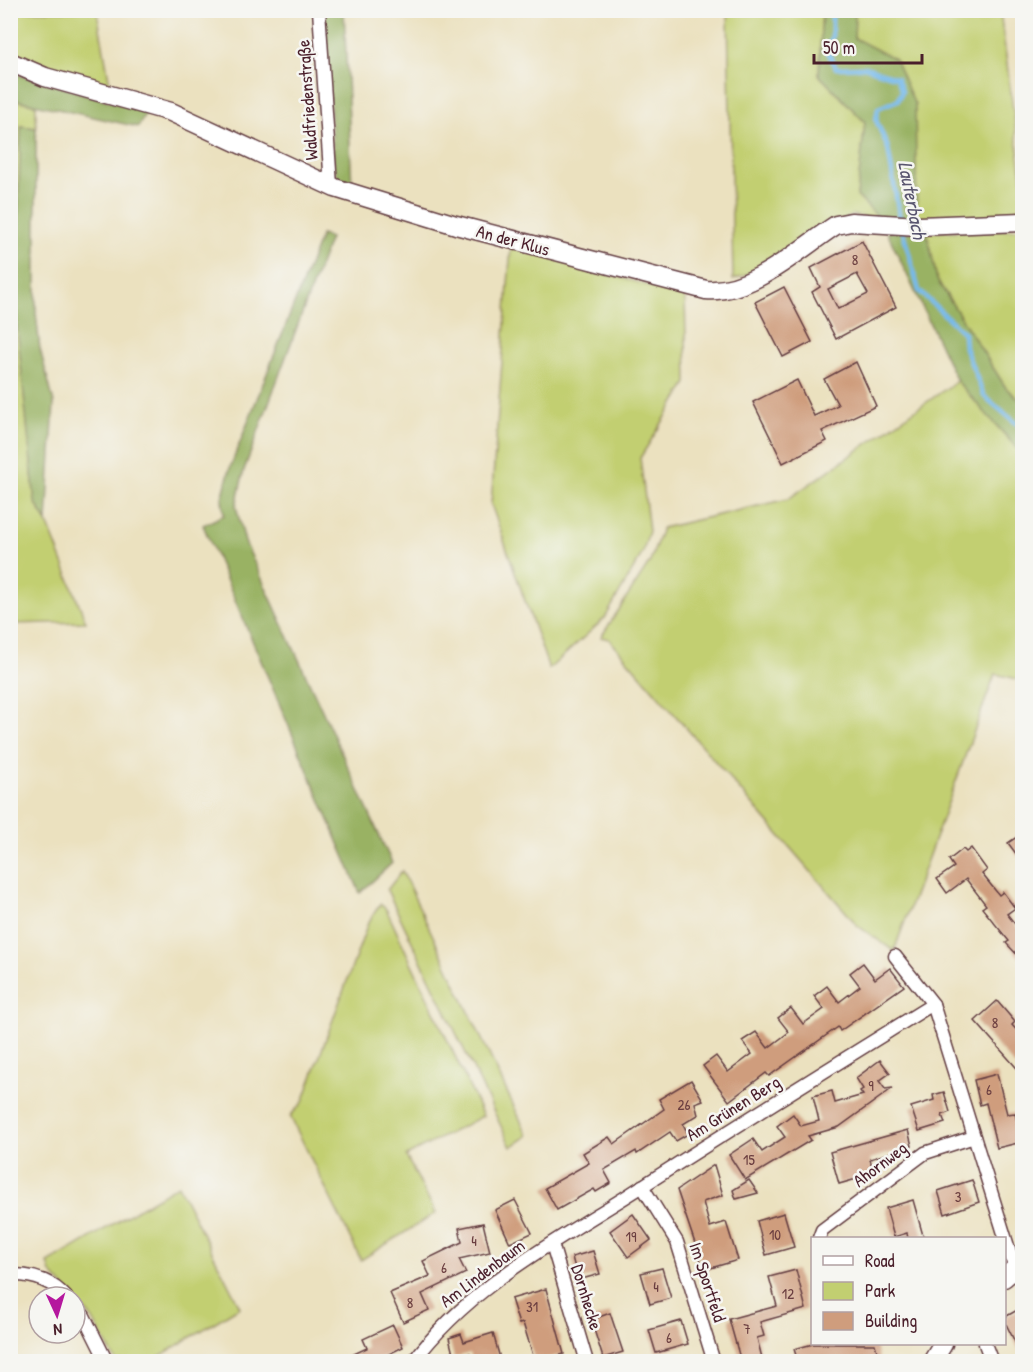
<svg xmlns="http://www.w3.org/2000/svg" width="1033" height="1372" font-family="'Patrick Hand',sans-serif">
  <style>
    .green { fill: #c2cf71; stroke: #86774e; stroke-width: 1.5 }
    .forest { fill: #99b263; stroke: #726847; stroke-width: 1.5 }
    .lines { fill: none; stroke-linecap: round; stroke-linejoin: round }
    .stream { stroke: #76baec; stroke-width: 4.5 }
    .building { fill: #cf9d7d; fill-rule: evenodd }
    .street-casing { stroke: #623c41; stroke-width: 15 }
    .secondary-casing { stroke: #623c41; stroke-width: 21 }
    .street { stroke: #fff; stroke-width: 12 }
    .secondary { stroke: #fff; stroke-width: 18 }
    .labels { text-anchor: middle; dominant-baseline: central; stroke-width: 5; stroke-linejoin: round; paint-order: stroke }
    .number-label { font-size: 15px; fill: #6b3e40 }
    .street-label { font-size: 18px; fill: #4a1f2b; stroke: #f6f6f2 }
    .water-label { font-size: 20px; font-style: italic; fill: #59556f; stroke: #f6f6f2 }
  </style>
  <rect width="100%" height="100%" fill="#f6f6f2"/>
  <filter id="ink" filterUnits="userSpaceOnUse"><feTurbulence type="fractalNoise" baseFrequency=".0167" numOctaves="2"/><feDisplacementMap in="SourceGraphic" scale="12" xChannelSelector="R" yChannelSelector="G"/><feConvolveMatrix kernelMatrix="1 2 1 2 8 2 1 2 1" color-interpolation-filters="sRGB"/></filter>
  <filter id="wash" filterUnits="userSpaceOnUse"><feTurbulence type="fractalNoise" baseFrequency=".008" numOctaves="4" result="noise"/><feDisplacementMap in="SourceGraphic" scale="24" xChannelSelector="R" yChannelSelector="G"/><feGaussianBlur stdDeviation="1.35" result="paint"/><feColorMatrix in="noise" values="0 0 0 0 0 0 0 0 0 0 0 0 0 0 0 0 0 1.4 0 .05"/><feComposite in="paint" operator="in"/></filter>
  <g filter="url(#wash)">
    <rect width="100%" height="100%" fill="#ebe1bf"/>
    <g class="green">
      <path d="M 10,11 L 97,11 L 110,85 C 76,78 38,75 11,52 Z"/>
      <path d="M 728,11 L 822,11 L 819,75 L 865,122 L 857,196 L 881,220 L 852,215 L 760,270 L 733,280 Z"/>
      <path d="M 855,11 L 1000,11 L 1022,178 L 1022,217 L 917,220 L 854,38 Z"/>
      <path d="M 12,99 L 36,105 L 36,128 L 21,126 L 15,306 L 35,502 L 47,522 L 86,622 L 11,624 Z"/>
      <path d="M 1022,229 L 1022,402 L 1006,388 L 937,280 L 927,232 Z"/>
      <path d="M 511,246 L 685,296 L 687,383 L 640,458 L 649,531 L 643,552 L 605,618 L 549,669 L 491,504 Z"/>
      <path d="M 957,381 L 1022,454 L 1022,680 L 995,674 L 894,951 L 858,926 L 609,639 L 601,637 L 650,562 L 662,528 L 788,499 Z"/>
      <path d="M 402,871 L 528,1136 L 511,1147 L 387,890 Z"/>
      <path d="M 380,904 L 386,909 L 483,1116 L 406,1156 L 436,1213 L 361,1260 L 290,1116 L 303,1102 L 368,923 Z"/>
      <path d="M 178,1185 L 240,1307 L 152,1361 L 116,1361 L 92,1318 L 51,1273 L 48,1263 Z"/>
    </g>
    <g class="forest">
      <path d="M 324,11 L 344,11 L 352,188 L 339,180 L 334,166 Z"/>
      <path d="M 822,11 L 855,11 L 854,38 L 895,59 L 915,105 L 917,220 L 881,220 L 857,196 L 865,122 L 819,75 Z"/>
      <path d="M 11,71 L 16,74 L 147,112 L 138,127 L 12,99 Z"/>
      <path d="M 21,126 L 36,128 L 36,313 L 40,349 L 54,403 L 47,522 L 35,502 L 15,306 Z"/>
      <path d="M 887,232 L 927,232 L 937,280 L 1006,388 L 1022,402 L 1022,454 L 957,381 Z"/>
      <path d="M 321,235 L 330,238 L 244,470 L 236,506 L 245,542 L 392,863 L 360,893 L 203,525 L 224,515 L 222,499 L 230,468 Z"/>
    </g>
    <g class="lines">
      <g class="stream">
        <path d="M 832,10 L 832,37 L 827,50 L 836,68 L 865,67 L 897,78 L 902,91 L 898,100 L 878,108 L 876,120 L 888,148 L 900,220"/>
        <path d="M 902,228 L 919,291 L 964,333 L 965,348 L 984,396 L 1022,428"/>
      </g>
    </g>
    <g id="blocks">
      <g class="building">
        <path d="M 862,241 L 896,307 L 836,339 L 812,292 L 820,287 L 811,268 ZM 857,274 L 868,294 L 838,309 L 828,289 Z"/>
        <path d="M 784,287 L 812,342 L 783,357 L 755,302 Z"/>
        <path d="M 856,362 L 876,406 L 822,431 L 827,441 L 783,463 L 753,402 L 797,380 L 814,416 L 838,405 L 824,379 Z"/>
        <path d="M 1023,833 L 1023,863 L 1008,843 Z"/>
        <path d="M 971,848 L 987,870 L 982,874 L 999,895 L 1003,892 L 1015,908 L 1007,914 L 1023,934 L 1023,961 L 1006,943 L 1009,941 L 982,908 L 986,905 L 966,879 L 947,893 L 937,879 L 954,867 L 949,860 L 963,849 L 966,852 Z"/>
        <path d="M 863,963 L 875,979 L 890,968 L 904,986 L 840,1031 L 838,1027 L 769,1076 L 766,1073 L 729,1101 L 703,1066 L 716,1056 L 728,1072 L 752,1054 L 742,1041 L 756,1032 L 768,1048 L 789,1032 L 778,1018 L 791,1008 L 803,1024 L 824,1009 L 814,996 L 827,986 L 839,1002 L 860,986 L 850,973 Z"/>
        <path d="M 997,1001 L 1015,1022 L 1012,1025 L 1023,1037 L 1023,1075 L 975,1021 Z"/>
        <path d="M 880,1060 L 890,1073 L 879,1081 L 885,1089 L 893,1088 L 839,1127 L 808,1136 L 811,1140 L 745,1180 L 729,1155 L 753,1139 L 762,1152 L 785,1137 L 777,1126 L 793,1114 L 801,1126 L 819,1121 L 813,1096 L 832,1091 L 835,1103 L 863,1095 L 860,1091 L 863,1089 L 856,1078 Z"/>
        <path d="M 997,1074 L 1007,1114 L 1015,1113 L 1022,1142 L 997,1148 L 986,1103 L 980,1105 L 974,1080 Z"/>
        <path d="M 691,1080 L 703,1100 L 695,1103 L 698,1115 L 683,1124 L 688,1134 L 676,1141 L 670,1132 L 637,1154 L 636,1151 L 604,1170 L 611,1183 L 596,1192 L 594,1189 L 557,1210 L 545,1188 L 589,1163 L 583,1153 L 609,1137 L 614,1144 L 664,1109 L 659,1099 Z"/>
        <path d="M 944,1092 L 950,1112 L 942,1115 L 945,1123 L 919,1131 L 911,1107 L 934,1100 L 933,1095 Z"/>
        <path d="M 908,1130 L 912,1146 L 870,1159 L 874,1174 L 839,1184 L 830,1152 Z"/>
        <path d="M 714,1165 L 723,1195 L 703,1202 L 710,1227 L 726,1222 L 738,1260 L 704,1270 L 677,1190 Z"/>
        <path d="M 749,1180 L 758,1193 L 736,1199 L 733,1190 Z"/>
        <path d="M 972,1180 L 979,1202 L 945,1214 L 938,1191 Z"/>
        <path d="M 515,1200 L 532,1233 L 510,1243 L 495,1210 Z"/>
        <path d="M 913,1200 L 924,1239 L 908,1239 L 907,1233 L 894,1237 L 886,1208 Z"/>
        <path d="M 784,1213 L 794,1247 L 766,1255 L 757,1221 Z"/>
        <path d="M 633,1214 L 651,1240 L 628,1257 L 610,1231 Z"/>
        <path d="M 483,1223 L 490,1252 L 459,1259 L 466,1273 L 422,1294 L 429,1310 L 403,1322 L 390,1293 L 430,1276 L 423,1261 L 462,1242 L 459,1228 Z"/>
        <path d="M 593,1251 L 600,1274 L 578,1280 L 572,1257 Z"/>
        <path d="M 662,1268 L 671,1298 L 650,1304 L 641,1273 Z"/>
        <path d="M 796,1270 L 806,1309 L 760,1322 L 764,1336 L 757,1338 L 763,1362 L 741,1362 L 729,1319 L 777,1306 L 769,1277 Z"/>
        <path d="M 546,1289 L 564,1354 L 535,1362 L 523,1323 L 519,1324 L 511,1299 Z"/>
        <path d="M 1019,1309 L 1023,1316 L 1023,1358 L 1005,1322 L 1005,1317 Z"/>
        <path d="M 610,1313 L 623,1352 L 603,1358 L 591,1320 Z"/>
        <path d="M 681,1321 L 688,1344 L 656,1353 L 649,1330 Z"/>
        <path d="M 393,1325 L 403,1347 L 373,1362 L 337,1362 L 367,1348 L 363,1339 Z"/>
        <path d="M 493,1333 L 501,1362 L 473,1362 L 470,1353 L 454,1358 L 449,1338 L 461,1334 L 464,1342 Z"/>
        <path d="M 813,1344 L 875,1344 L 880,1362 L 798,1362 L 794,1349 Z"/>
      </g>
    </g>
  </g>
  <g filter="url(#ink)">
    <use href="#blocks" fill-opacity="0" stroke="#623c41" stroke-width="1.5"/>
    <g class="lines">
      <defs>
        <g id="street">
          <path d="M 319,10 L 331,186"/>
          <path d="M 895,956 L 933,1004"/>
          <path d="M 642,1186 L 677,1242 L 714,1362"/>
          <path d="M 819,1238 L 822,1230 L 925,1153 L 974,1137"/>
          <path d="M 552,1244 L 587,1362"/>
          <path d="M 10,1275 C 32,1274 52,1281 66,1297"/>
          <path d="M 75,1306 L 84,1316 L 107,1362"/>
          <path d="M 985,1344 L 992,1362"/>
          <path d="M 413,1362 C 467,1289 549,1245 624,1198 C 726,1132 830,1068 933,1004 L 1015,1269"/>
        </g>
        <g id="secondary">
          <path d="M 10,62 L 45,77 L 171,112 L 335,188 L 456,225 L 706,290 C 752,294 799,249 836,225 L 851,222 L 919,226 L 1022,222"/>
          <path d="M 1004,1278 L 1022,1262"/>
          <path d="M 932,1362 L 943,1344"/>
        </g>
      </defs>
      <use href="#street" class="street-casing"/>
      <use href="#secondary" class="secondary-casing"/>
      <use href="#street" class="street"/>
      <use href="#secondary" class="secondary"/>
    </g>
  </g>
  <g class="labels">
    <g class="number-label">
      <text x="855" y="259">8</text>
      <text x="995" y="1022">8</text>
      <text x="871" y="1085">9</text>
      <text x="989" y="1089">6</text>
      <text x="684" y="1104">26</text>
      <text x="749" y="1159">15</text>
      <text x="958" y="1196">3</text>
      <text x="775" y="1234">10</text>
      <text x="631" y="1236">19</text>
      <text x="474" y="1240">4</text>
      <text x="444" y="1267">6</text>
      <text x="656" y="1286">4</text>
      <text x="788" y="1293">12</text>
      <text x="410" y="1302">8</text>
      <text x="532" y="1306">31</text>
      <text x="747" y="1328">7</text>
      <text x="669" y="1337">6</text>
    </g>
    <g class="street-label">
      <text transform="translate(307 100) rotate(-94)">Waldfriedenstraße</text>
      <text transform="translate(513 240) rotate(15)">An der Klus</text>
      <text transform="translate(733 1108) rotate(-32)">Am Grünen Berg</text>
      <text transform="translate(880 1164) rotate(-37)">Ahornweg</text>
      <text transform="translate(482 1273) rotate(-37)">Am Lindenbaum</text>
      <text transform="translate(708 1282) rotate(72)">Im Sportfeld</text>
      <text transform="translate(587 1297) rotate(73)">Dornhecke</text>
    </g>
    <g class="water-label">
      <text transform="translate(913 200) rotate(79)">Lauterbach</text>
    </g>
  </g>
  <rect width="1033" height="1372" fill="none" stroke="#f6f6f2" stroke-width="36"/>
  <rect x="811" y="1237" width="195" height="108" fill="#f6f6f2" stroke="#b1a0a2" stroke-width="1.5"/>
  <rect x="823" y="1256" width="30" height="9" fill="#ffffff" stroke="#b1a0a2" stroke-width="1.5"/>
  <text x="865" y="1267" font-size="18" fill="#4a1f2b">Road</text>
  <rect x="823" y="1282" width="30" height="18" fill="#c2cf71" stroke="#b1a0a2" stroke-width="1.5"/>
  <text x="865" y="1297" font-size="18" fill="#4a1f2b">Park</text>
  <rect x="823" y="1312" width="30" height="18" fill="#cf9d7d" stroke="#b1a0a2" stroke-width="1.5"/>
  <text x="865" y="1327" font-size="18" fill="#4a1f2b">Building</text>
  <g transform="translate(57 1315) rotate(176)"><circle r="28" fill="#f6f6f2" stroke="#b1a0a2" stroke-width="1.5"/>
  <path d="M0-4.5L10 22L0 15L-10 22Z" fill="#b5179e"/>
  <text y="-9" font-size="16" font-weight="bold" text-anchor="middle" fill="#4a1f2b">N</text>
  </g>
  <path d="M814 54v9h108v-9" fill="none" stroke="#4a1f2b" stroke-width="3"/>
  <text x="823" y="54" font-size="18" fill="#4a1f2b" stroke="#f6f6f2" stroke-width="4.5" paint-order="stroke">50 m</text>
</svg>
